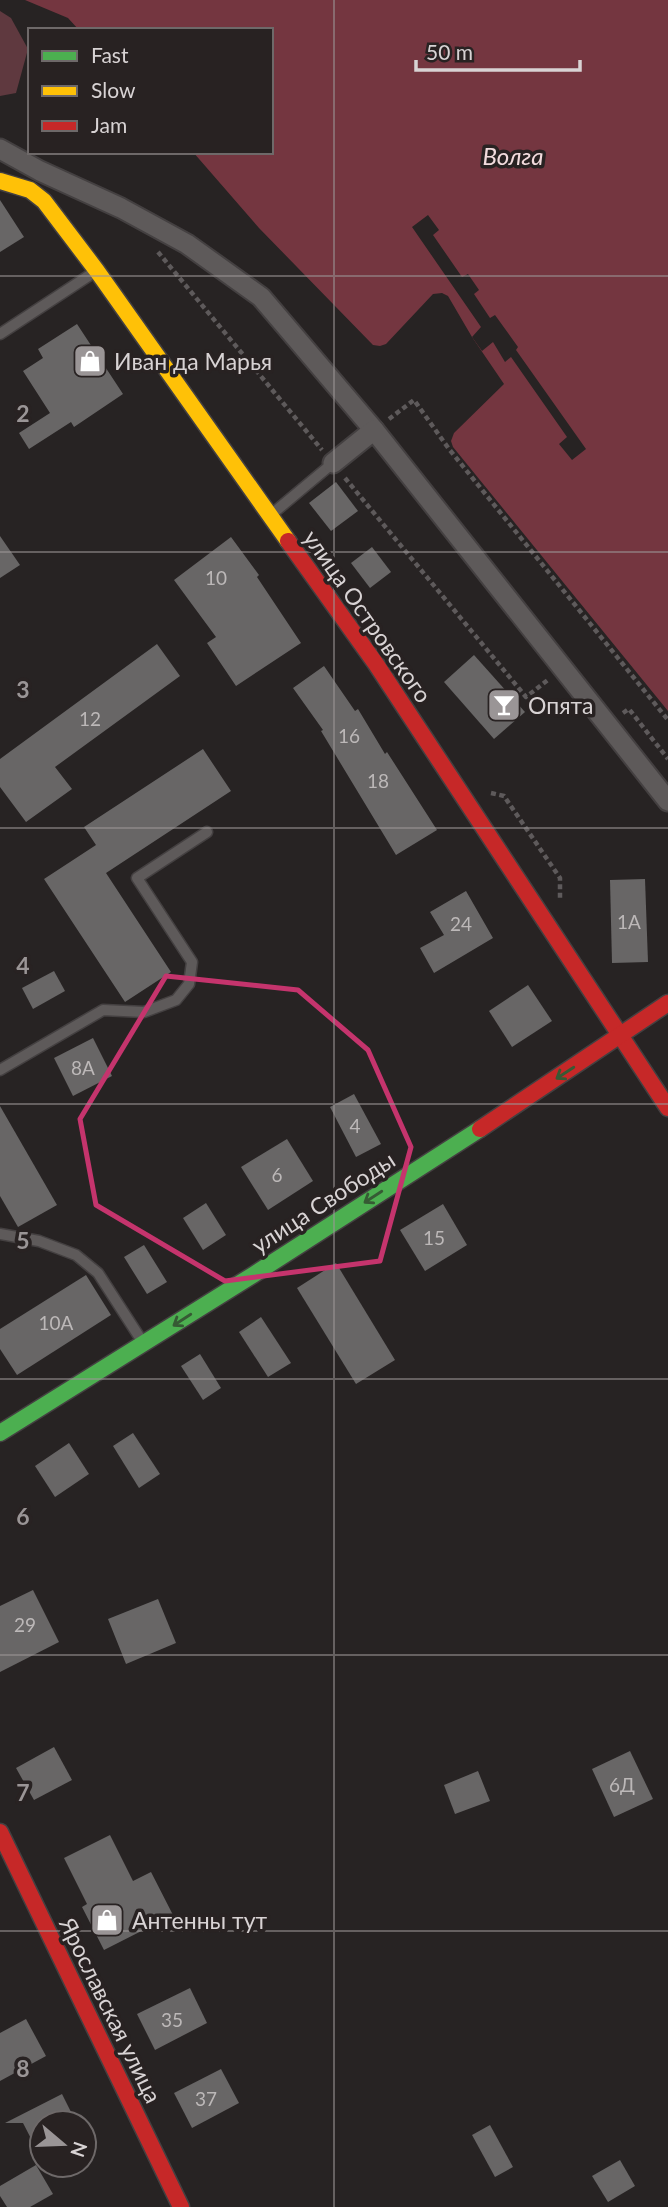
<svg xmlns="http://www.w3.org/2000/svg" width="668" height="2207" font-family="Lato,sans-serif">
  <style>
    .green { fill: #5f393f }
    .water { fill: #743640 }
    .pier { fill: #272323 }
    .building { fill: #686666 }
    .lines { fill: none; stroke-linecap: round; stroke-linejoin: round }
    .lane-casing { stroke: #444041; stroke-width: 13 }
    .street-casing { stroke: #444041; stroke-width: 23 }
    .fast-casing { stroke: #444041; stroke-width: 19 }
    .slow-casing { stroke: #444041; stroke-width: 19 }
    .jam-casing { stroke: #444041; stroke-width: 19 }
    .path { stroke: #5e5a5b; stroke-width: 4.5; stroke-dasharray: 5 3.5; stroke-linecap: butt }
    .lane { stroke: #5e5a5a; stroke-width: 10 }
    .street { stroke: #5e5a5a; stroke-width: 19 }
    .fast { stroke: #4caf50; stroke-width: 16 }
    .slow { stroke: #ffc107; stroke-width: 16 }
    .jam { stroke: #c62828; stroke-width: 16 }
    .oneway { stroke: #365a34 }
    .marked { fill: none; stroke: #c5346d; stroke-width: 5; stroke-linejoin: round }
    .grid { fill: none; stroke: #9a9596; stroke-width: 2; stroke-opacity: 0.55 }
    .labels { text-anchor: middle; dominant-baseline: central; stroke-width: 7; stroke-linejoin: round; paint-order: stroke }
    .number-label { font-size: 19px; fill: #bcb8b8 }
    .poi-label { font-size: 23px; fill: #d8d3d4; stroke: #282222; text-anchor: start }
    .street-label { font-size: 23px; fill: #d8d3d4; stroke: #282222 }
    .water-label { font-size: 24px; font-style: italic; fill: #f2dbdd; stroke: #282222 }
    .grid-label { font-size: 23px; text-anchor: middle; font-weight: bold; fill: #9a9596; stroke: #282222; stroke-width: 7; stroke-linejoin: round; paint-order: stroke }
  </style>
  <rect width="100%" height="100%" fill="#272323"/>
  <path class="green" d="M 0,11 L 11,18 L 28,49 L 16,93 L 0,96 Z"/>
  <path class="water" d="M 25,0 L 668,0 L 668,711 L 453,447 L 451,441 L 454,433 L 504,384 L 472,337 L 448,296 L 442,293 L 433,294 L 386,344 L 380,346 L 373,345 L 259,228 L 193,152 L 271,152 L 271,30 L 79,30 L 68,18 Z"/>
  <path class="pier" d="M 428,215 L 439,230 L 433,235 L 462,277 L 468,274 L 479,290 L 474,294 L 490,318 L 495,315 L 518,347 L 516,350 L 586,449 L 572,460 L 559,444 L 567,437 L 511,357 L 505,362 L 493,342 L 482,351 L 472,337 L 481,327 L 412,227 Z"/>
  <g class="building">
    <path d="M 0,200 L 24,237 L 0,252 Z"/>
    <path d="M 77,324 L 123,394 L 74,427 L 71,422 L 29,449 L 19,433 L 50,413 L 23,371 L 43,358 L 38,349 Z"/>
    <path d="M 336,482 L 358,511 L 331,531 L 309,503 Z"/>
    <path d="M 0,536 L 20,565 L 0,578 Z"/>
    <path d="M 231,537 L 259,575 L 257,577 L 301,643 L 236,686 L 207,643 L 216,637 L 174,580 Z"/>
    <path d="M 372,547 L 391,572 L 370,588 L 351,563 Z"/>
    <path d="M 157,644 L 180,676 L 55,767 L 72,789 L 26,822 L 0,787 L 0,759 Z"/>
    <path d="M 474,655 L 525,712 L 494,739 L 444,682 Z"/>
    <path d="M 324,666 L 355,711 L 358,709 L 385,754 L 387,752 L 437,830 L 396,855 L 321,731 L 323,730 L 293,688 Z"/>
    <path d="M 203,749 L 231,791 L 106,873 L 171,972 L 125,1002 L 44,879 L 96,845 L 84,827 Z"/>
    <path d="M 645,879 L 648,962 L 612,963 L 610,880 Z"/>
    <path d="M 466,891 L 493,938 L 434,973 L 420,948 L 444,935 L 430,912 Z"/>
    <path d="M 54,971 L 65,991 L 33,1009 L 22,988 Z"/>
    <path d="M 528,985 L 552,1021 L 512,1047 L 489,1011 Z"/>
    <path d="M 93,1038 L 112,1076 L 73,1096 L 54,1058 Z"/>
    <path d="M 354,1094 L 381,1144 L 356,1157 L 330,1107 Z"/>
    <path d="M 0,1106 L 57,1205 L 18,1227 L 0,1196 Z"/>
    <path d="M 287,1139 L 313,1181 L 268,1210 L 241,1167 Z"/>
    <path d="M 206,1203 L 226,1235 L 203,1250 L 183,1218 Z"/>
    <path d="M 443,1204 L 467,1245 L 425,1271 L 400,1230 Z"/>
    <path d="M 144,1245 L 167,1282 L 147,1294 L 124,1257 Z"/>
    <path d="M 336,1263 L 395,1360 L 356,1384 L 297,1288 Z"/>
    <path d="M 86,1275 L 111,1315 L 17,1375 L 0,1349 L 0,1329 Z"/>
    <path d="M 261,1317 L 291,1363 L 268,1377 L 239,1332 Z"/>
    <path d="M 200,1354 L 221,1388 L 203,1400 L 181,1366 Z"/>
    <path d="M 133,1433 L 160,1474 L 139,1488 L 113,1446 Z"/>
    <path d="M 69,1443 L 89,1474 L 55,1497 L 35,1466 Z"/>
    <path d="M 33,1590 L 59,1642 L 0,1672 L 0,1606 Z"/>
    <path d="M 158,1599 L 176,1643 L 126,1664 L 108,1619 Z"/>
    <path d="M 54,1747 L 72,1780 L 34,1800 L 16,1768 Z"/>
    <path d="M 630,1751 L 653,1799 L 614,1817 L 592,1769 Z"/>
    <path d="M 478,1771 L 490,1801 L 455,1814 L 444,1785 Z"/>
    <path d="M 110,1835 L 133,1881 L 151,1872 L 173,1915 L 104,1950 L 82,1907 L 87,1904 L 64,1858 Z"/>
    <path d="M 190,1988 L 207,2023 L 155,2050 L 137,2014 Z"/>
    <path d="M 26,2019 L 46,2056 L 0,2081 L 0,2033 Z"/>
    <path d="M 221,2069 L 239,2103 L 192,2128 L 174,2093 Z"/>
    <path d="M 62,2094 L 73,2116 L 60,2123 L 42,2123 L 42,2160 L 23,2123 L 5,2123 Z"/>
    <path d="M 490,2125 L 513,2167 L 495,2177 L 472,2135 Z"/>
    <path d="M 620,2160 L 635,2186 L 608,2202 L 592,2176 Z"/>
    <path d="M 36,2165 L 53,2194 L 30,2207 L 7,2207 L 0,2196 L 0,2186 Z"/>
  </g>
  <g class="lines">
    <defs>
      <g id="lane">
        <path d="M 0,334 L 96,271"/>
        <path d="M 272,514 L 333,463"/>
        <path d="M 0,1070 L 103,1010 L 144,1012 L 176,1000 L 189,984 L 192,962 L 137,878 L 207,832"/>
        <path d="M 0,1234 L 39,1241 L 76,1255 L 98,1273 L 142,1341"/>
      </g>
      <g id="street">
        <path d="M 0,149 L 40,171 L 121,208 L 187,244 L 261,297 L 374,430"/>
        <path d="M 333,463 L 374,430 L 668,801"/>
      </g>
      <path id="fast" d="M 0,1433 L 253,1275 L 480,1129"/>
      <path id="slow" d="M 0,181 L 30,190 L 44,201 L 97,271 L 288,541"/>
      <g id="jam">
        <path d="M 288,541 L 376,664 L 668,1108"/>
        <path d="M 480,1129 L 668,1003"/>
        <path d="M 0,1832 L 181,2207"/>
      </g>
    </defs>
    <use href="#lane" class="lane-casing"/>
    <use href="#street" class="street-casing"/>
    <use href="#fast" class="fast-casing"/>
    <use href="#slow" class="slow-casing"/>
    <use href="#jam" class="jam-casing"/>
    <g class="path">
      <path d="M 158,252 L 322,450"/>
      <path d="M 389,419 L 414,400 L 449,449 L 668,720"/>
      <path d="M 345,478 L 526,697 L 549,679"/>
      <path d="M 623,713 L 629,709 L 668,759"/>
      <path d="M 491,793 L 504,796 L 560,878 L 560,900"/>
    </g>
    <use href="#lane" class="lane"/>
    <use href="#street" class="street"/>
    <use href="#fast" class="fast"/>
    <use href="#slow" class="slow"/>
    <use href="#jam" class="jam"/>
  </g>
  <defs><path id="oneway-shaft" d="M-6 0H5M1.5-3L5.5 0L1.5 3" fill="none" stroke-width="1.6" stroke-linecap="round" stroke-linejoin="round" transform="scale(1.75)"/></defs>
  <g class="oneway">
    <use href="#oneway-shaft" transform="translate(565 1073) rotate(147)"/>
    <use href="#oneway-shaft" transform="translate(373 1197) rotate(147)"/>
    <use href="#oneway-shaft" transform="translate(182 1320) rotate(147)"/>
  </g>
  <path class="marked" d="M 166,976 L 298,990 L 368,1050 L 411,1147 L 380,1261 L 225,1281 L 96,1205 L 80,1119 Z"/>
  <path class="grid" d="M 334,0 L 334,2207M 0,276 L 668,276M 0,552 L 668,552M 0,828 L 668,828M 0,1104 L 668,1104M 0,1379 L 668,1379M 0,1655 L 668,1655M 0,1931 L 668,1931"/>
  <defs>
    <symbol id="shop-square" viewBox="-11 -11 22 22"><rect x="-9" y="-9" width="18" height="18" rx="4" fill="#9a9596" stroke="#282222"/><path d="M-5-2.5h2.3a2.7 3.5 0 0 1 5.4 0H5L5.5 6h-11ZM-1.5-2.5h3a1.5 2.3 0 0 0-3 0Z" fill="#fff"/></symbol>
    <symbol id="bar-square" viewBox="-11 -11 22 22"><rect x="-9" y="-9" width="18" height="18" rx="4" fill="#9a9596" stroke="#282222"/><path d="M-6-5H6L.8 .8V4.5H3.5V6h-7V4.5H-.8V.8Z" fill="#fff"/></symbol>
  </defs>
  <g fill-rule="evenodd">
    <use href="#shop-square" x="71" y="342" width="38" height="38"/>
    <use href="#bar-square" x="485" y="686" width="38" height="38"/>
    <use href="#shop-square" x="88" y="1901" width="38" height="38"/>
  </g>
  <g class="labels">
    <g class="number-label">
      <text x="216" y="577">10</text>
      <text x="90" y="718">12</text>
      <text x="349" y="735">16</text>
      <text x="378" y="780">18</text>
      <text x="629" y="921">1А</text>
      <text x="461" y="923">24</text>
      <text x="83" y="1067">8А</text>
      <text x="355" y="1125">4</text>
      <text x="277" y="1174">6</text>
      <text x="434" y="1237">15</text>
      <text x="56" y="1322">10А</text>
      <text x="25" y="1624">29</text>
      <text x="622" y="1784">6Д</text>
      <text x="172" y="2019">35</text>
      <text x="206" y="2098">37</text>
    </g>
    <g class="poi-label">
      <text x="114" y="361">Иван да Марья</text>
      <text x="528" y="705">Опята</text>
      <text x="132" y="1920">Антенны тут</text>
    </g>
    <g class="street-label">
      <text transform="translate(368 616) rotate(55)">улица Островского</text>
      <text transform="translate(323 1202) rotate(-33)">улица Свободы</text>
      <text transform="translate(111 2010) rotate(64)">Ярославская улица</text>
    </g>
    <g class="water-label">
      <text x="513" y="155">Волга</text>
    </g>
  </g>
  <g class="grid-label">
    <text x="23" y="422">2</text>
    <text x="23" y="698">3</text>
    <text x="23" y="974">4</text>
    <text x="23" y="1249">5</text>
    <text x="23" y="1525">6</text>
    <text x="23" y="1801">7</text>
    <text x="23" y="2077">8</text>
  </g>
  <rect x="28" y="28" width="245" height="126" fill="#282222" stroke="#6e6969" stroke-width="2"/>
  <rect x="42" y="51" width="35" height="10" fill="#4caf50" stroke="#6e6969" stroke-width="2"/>
  <text x="91" y="63" font-size="21" fill="#d8d3d4">Fast</text>
  <rect x="42" y="86" width="35" height="10" fill="#ffc107" stroke="#6e6969" stroke-width="2"/>
  <text x="91" y="98" font-size="21" fill="#d8d3d4">Slow</text>
  <rect x="42" y="121" width="35" height="10" fill="#c62828" stroke="#6e6969" stroke-width="2"/>
  <text x="91" y="133" font-size="21" fill="#d8d3d4">Jam</text>
  <g transform="translate(63 2144) rotate(109)"><circle r="33" fill="#282222" stroke="#6e6969" stroke-width="2"/>
  <path d="M0-5L12 26L0 18L-12 26Z" fill="#9a9596"/>
  <text y="-10" font-size="19" font-weight="bold" text-anchor="middle" fill="#d8d3d4">N</text>
  </g>
  <path d="M416 60v10h164v-10" fill="none" stroke="#d8d3d4" stroke-width="3.5"/>
  <text x="426" y="60" font-size="21" fill="#d8d3d4" stroke="#282222" stroke-width="5" paint-order="stroke">50 m</text>
</svg>
